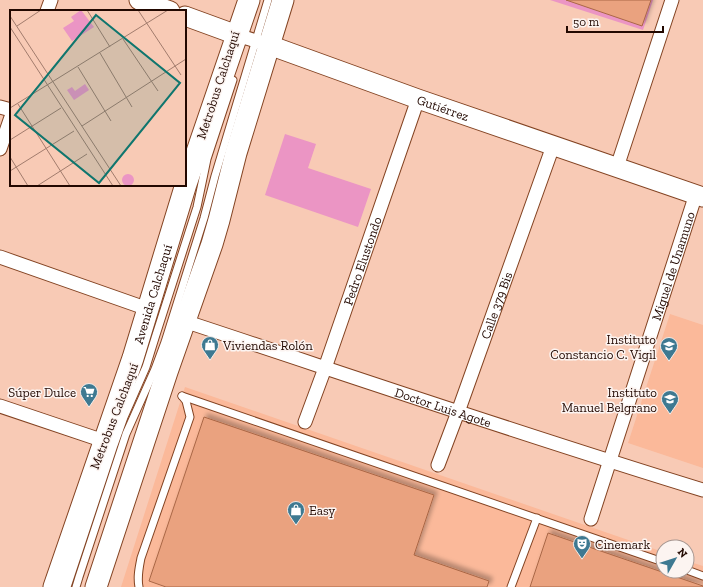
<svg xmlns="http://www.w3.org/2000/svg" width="703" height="587" font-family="'Zilla Slab',serif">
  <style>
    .built { fill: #fbb99a }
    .green { fill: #eb95c4 }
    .building { fill: #eaa27f; stroke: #aa6746; filter: url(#shadow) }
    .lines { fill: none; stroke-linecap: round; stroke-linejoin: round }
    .lane-casing { stroke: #834322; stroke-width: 9 }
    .street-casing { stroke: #834322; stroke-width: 15 }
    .secondary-casing { stroke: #834322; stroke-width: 21 }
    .primary-casing { stroke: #834322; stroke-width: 23 }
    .lane { stroke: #fff; stroke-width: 7 }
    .street { stroke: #fff; stroke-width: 13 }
    .secondary { stroke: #fff; stroke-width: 19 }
    .primary { stroke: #fff; stroke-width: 21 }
    .labels { text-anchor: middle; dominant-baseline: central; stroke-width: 3; stroke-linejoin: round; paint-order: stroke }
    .street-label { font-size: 13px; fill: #220800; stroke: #fcf4f1 }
    .poi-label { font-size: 13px; fill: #220800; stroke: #fcf4f1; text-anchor: end }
    .inset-road { fill: none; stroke: #a27c6d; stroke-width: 1 }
    .view { fill: #0f766e; fill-opacity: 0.15; stroke: #0f766e; stroke-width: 2 }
    .inset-edge { fill: none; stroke: #220800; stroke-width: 2 }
  </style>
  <defs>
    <filter id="shadow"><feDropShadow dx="3.5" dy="-3.5" stdDeviation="2" flood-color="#0004"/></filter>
  </defs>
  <rect width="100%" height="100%" fill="#f8cab5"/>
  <g class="built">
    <path d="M 670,314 L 703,325 L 703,468 L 628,443 Z"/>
    <path d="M 185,387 L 663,552 L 663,571 L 687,571 L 687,561 L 703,566 L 703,587 L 121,587 Z"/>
  </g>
  <g class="green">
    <path d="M 550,0 L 653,0 L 643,30 Z"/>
    <path d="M 285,134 L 316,144 L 308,168 L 371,189 L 358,227 L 265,195 Z"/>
  </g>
  <g class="building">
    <path d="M 566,0 L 651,0 L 642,26 Z"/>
    <path d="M 204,417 L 434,495 L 414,555 L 489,581 L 487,587 L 166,587 L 149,581 Z"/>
    <path d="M 548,533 L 703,586 L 703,587 L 530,587 Z"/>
  </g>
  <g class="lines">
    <defs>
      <g id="lane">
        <path d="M 182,396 L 663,562"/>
        <path d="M 687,570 L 703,576"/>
        <path d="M 67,587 L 114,445 L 124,417 L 146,367 L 155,338 L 197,207 L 207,159 L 233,80"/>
        <path d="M 76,587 L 79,577 L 126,434 L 155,369 L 165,342 L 204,218 L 215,176 L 268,0"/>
        <path d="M 139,587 C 137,577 139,568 141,558 L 190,417 L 186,401 L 182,396"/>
        <path d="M 511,587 L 537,518"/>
      </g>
      <g id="street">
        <path d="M 47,11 L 51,0"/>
        <path d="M 237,35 L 269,45"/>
        <path d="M 0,107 L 11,110"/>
        <path d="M 0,149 L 11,117"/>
        <path d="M 617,167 L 672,0"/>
        <path d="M 0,257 L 148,309"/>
        <path id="s1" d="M 184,321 C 357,378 529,437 703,490"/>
        <path d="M 0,406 L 104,441"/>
        <path id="s2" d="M 305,422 L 325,368 L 418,99"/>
        <path id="s3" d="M 438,465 L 458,412 L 553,146"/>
        <path id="s4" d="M 591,519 L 696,194"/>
      </g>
      <g id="secondary">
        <path d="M 139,0 L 170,11"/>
        <path d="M 185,16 L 237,35"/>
        <path id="s5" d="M 269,45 L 418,99 L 703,197"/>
      </g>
      <g id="primary">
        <path id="s6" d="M 54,587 L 133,358 L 186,184 L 249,0"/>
        <path d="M 96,587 L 167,372 L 212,244 L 219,220 L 236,153 L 283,0"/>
      </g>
    </defs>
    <use href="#lane" class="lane-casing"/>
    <use href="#street" class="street-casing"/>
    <use href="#secondary" class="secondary-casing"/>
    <use href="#primary" class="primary-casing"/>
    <use href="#lane" class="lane"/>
    <use href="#street" class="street"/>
    <use href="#secondary" class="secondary"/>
    <use href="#primary" class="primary"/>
  </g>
  <defs>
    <symbol id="shop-pin" viewBox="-11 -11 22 30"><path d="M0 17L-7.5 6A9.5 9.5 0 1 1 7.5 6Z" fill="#3e7991" stroke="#fcf4f1"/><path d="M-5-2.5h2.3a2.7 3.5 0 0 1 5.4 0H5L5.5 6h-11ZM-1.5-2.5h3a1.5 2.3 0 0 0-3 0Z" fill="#fff"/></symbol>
    <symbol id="school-pin" viewBox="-11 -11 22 30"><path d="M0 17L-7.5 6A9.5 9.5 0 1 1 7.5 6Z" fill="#3e7991" stroke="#fcf4f1"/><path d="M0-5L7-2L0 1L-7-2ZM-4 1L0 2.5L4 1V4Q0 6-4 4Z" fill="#fff"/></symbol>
    <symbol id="supermarket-pin" viewBox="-11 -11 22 30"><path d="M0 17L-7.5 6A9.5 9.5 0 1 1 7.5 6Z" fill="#3e7991" stroke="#fcf4f1"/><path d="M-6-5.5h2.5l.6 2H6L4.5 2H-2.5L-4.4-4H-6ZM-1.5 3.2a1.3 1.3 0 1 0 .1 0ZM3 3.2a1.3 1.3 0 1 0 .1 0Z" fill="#fff"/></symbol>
    <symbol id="theatre-pin" viewBox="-11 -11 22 30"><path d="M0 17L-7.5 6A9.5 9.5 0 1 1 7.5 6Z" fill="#3e7991" stroke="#fcf4f1"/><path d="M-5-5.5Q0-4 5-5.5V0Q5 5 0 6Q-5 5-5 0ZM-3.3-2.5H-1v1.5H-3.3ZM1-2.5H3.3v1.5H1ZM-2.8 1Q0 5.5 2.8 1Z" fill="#fff"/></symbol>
  </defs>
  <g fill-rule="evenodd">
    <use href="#shop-pin" x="200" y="335" width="20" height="27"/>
    <use href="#school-pin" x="659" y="336" width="20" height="27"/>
    <use href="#supermarket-pin" x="79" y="382" width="20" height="27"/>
    <use href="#school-pin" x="660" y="389" width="20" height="27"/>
    <use href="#shop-pin" x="286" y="500" width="20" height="27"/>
    <use href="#theatre-pin" x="572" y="534" width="20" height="27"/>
  </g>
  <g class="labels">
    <g class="street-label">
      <text transform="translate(218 85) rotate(-72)">Metrobus Calchaquí</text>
      <text stroke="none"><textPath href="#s5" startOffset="185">Gutiérrez</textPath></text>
      <text stroke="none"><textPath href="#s2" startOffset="171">Pedro Elustondo</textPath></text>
      <text stroke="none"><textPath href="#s4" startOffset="266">Miguel de Unamuno</textPath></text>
      <text stroke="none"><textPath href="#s6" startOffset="309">Avenida Calchaquí</textPath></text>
      <text stroke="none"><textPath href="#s3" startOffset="170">Calle 379 Bis</textPath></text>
      <text stroke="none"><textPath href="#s1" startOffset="273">Doctor Luis Agote</textPath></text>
      <text transform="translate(114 416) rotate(-69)">Metrobus Calchaquí</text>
    </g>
    <g class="poi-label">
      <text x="656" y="339">Instituto<tspan x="656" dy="15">Constancio C. Vigil</tspan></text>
      <text x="223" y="345" text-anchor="start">Viviendas Rolón</text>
      <text x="76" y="392">Súper Dulce</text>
      <text x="657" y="392">Instituto<tspan x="657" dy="15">Manuel Belgrano</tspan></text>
      <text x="309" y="510" text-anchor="start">Easy</text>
      <text x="595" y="544" text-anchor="start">Cinemark</text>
    </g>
  </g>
  <g transform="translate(10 10)">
    <rect width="176" height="176" fill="#f8cab5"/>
    <path d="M 71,0 L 84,17 L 62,31 L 53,18 L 64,11 L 61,7 ZM 75,74 L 79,80 L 64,90 L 57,80 L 62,77 L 65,81 ZM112 170a6 6 0 1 1 12 0a6 6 0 1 1-12 0Z" fill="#eb95c4"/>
    <path class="inset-road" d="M 77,0 L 100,37M 128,0 L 171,65M 0,6 L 111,176M 7,16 L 31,0M 0,17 L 103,176M 113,29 L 148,81M 90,43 L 122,97M 68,57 L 101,111M 8,94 L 60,176M 0,98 L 158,0M 72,116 L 176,49M 0,130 L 51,98M 0,147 L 18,176M 0,161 L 64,121M 27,176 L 77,144"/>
    <path class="view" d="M 86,5 L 170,73 L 89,173 L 5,105 Z"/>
    <rect width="176" height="176" class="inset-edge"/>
  </g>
  <g transform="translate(675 559) rotate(51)"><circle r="19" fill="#fcf4f1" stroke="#a59691"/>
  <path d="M0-3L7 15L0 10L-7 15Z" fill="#3e7991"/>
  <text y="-6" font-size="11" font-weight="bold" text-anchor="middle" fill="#220800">N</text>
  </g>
  <path d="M567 26v6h96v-6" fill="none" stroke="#220800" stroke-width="2"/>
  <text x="573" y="26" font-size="12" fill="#220800" stroke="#fcf4f1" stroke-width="3" paint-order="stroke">50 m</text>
</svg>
